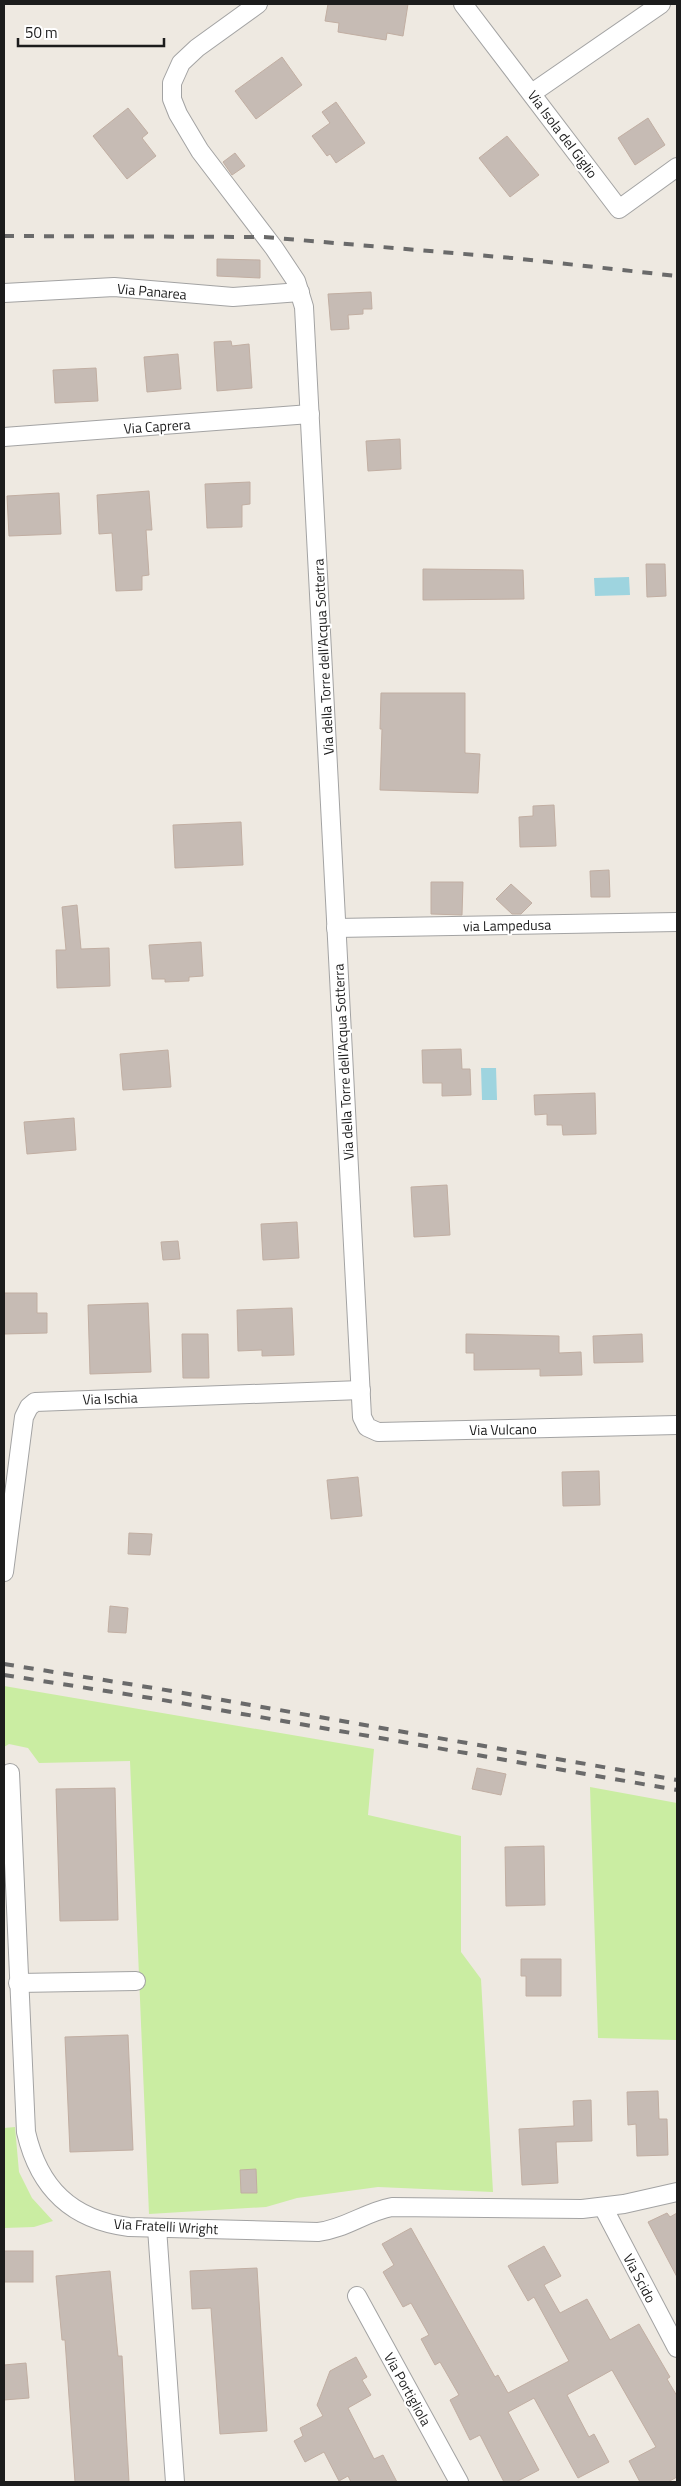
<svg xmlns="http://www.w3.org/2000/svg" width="681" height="2486" font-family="'Titillium Web',sans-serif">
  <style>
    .grass { fill: #caeda2 }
    .water { fill: #9ed4df }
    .building { fill: #c6bbb4; stroke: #c1aea2 }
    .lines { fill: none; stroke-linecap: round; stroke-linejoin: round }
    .minor-casing { stroke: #a3a3a3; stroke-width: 20 }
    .minor { stroke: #fff; stroke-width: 18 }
    .rail { stroke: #6a6a6a; stroke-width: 4; stroke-dasharray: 10 10; stroke-linecap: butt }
    .labels { text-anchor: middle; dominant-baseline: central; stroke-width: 4; stroke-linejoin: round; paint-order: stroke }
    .street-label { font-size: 14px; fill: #1c1c1c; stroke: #fff }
  </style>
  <rect width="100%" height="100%" fill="#eee9e1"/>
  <g class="grass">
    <path d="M 4,1686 L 374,1749 L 368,1815 L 461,1836 L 461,1952 L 481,1979 L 493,2192 L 378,2187 L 297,2198 L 266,2207 L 149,2214 L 130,1761 L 39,1763 L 28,1748 L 9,1744 L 4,1747 Z"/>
    <path d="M 590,1787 L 677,1803 L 677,2040 L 598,2038 Z"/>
    <path d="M 15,2127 L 19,2172 L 32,2198 L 53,2221 L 34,2227 L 4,2228 L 4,2128 Z"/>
  </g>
  <g class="water">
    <path d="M 629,577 L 630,595 L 595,596 L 594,578 Z"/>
    <path d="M 481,1068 L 496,1068 L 497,1100 L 482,1100 Z"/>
  </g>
  <g class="building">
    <path d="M 328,4 L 408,4 L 403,36 L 387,33 L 386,40 L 338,32 L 339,23 L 325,21 Z"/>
    <path d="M 282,57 L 302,85 L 256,119 L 235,91 Z"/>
    <path d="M 336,102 L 365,143 L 336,163 L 330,154 L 327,156 L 312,136 L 330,123 L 322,112 Z"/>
    <path d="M 128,108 L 148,133 L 142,138 L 156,156 L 127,179 L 93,136 Z"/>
    <path d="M 648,118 L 665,145 L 635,165 L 618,138 Z"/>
    <path d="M 507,136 L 539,175 L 510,197 L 479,158 Z"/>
    <path d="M 235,153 L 245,166 L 232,175 L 223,162 Z"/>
    <path d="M 217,259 L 260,260 L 260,278 L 217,276 Z"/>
    <path d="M 371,292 L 372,309 L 363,309 L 363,314 L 348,315 L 349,329 L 331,330 L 328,294 Z"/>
    <path d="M 231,341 L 232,346 L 249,344 L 252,388 L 217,391 L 214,342 Z"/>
    <path d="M 178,354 L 181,389 L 147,392 L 144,357 Z"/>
    <path d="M 96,368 L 98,401 L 55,403 L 53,370 Z"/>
    <path d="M 400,439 L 401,469 L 368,471 L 366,441 Z"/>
    <path d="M 250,482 L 250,504 L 242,505 L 242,527 L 207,528 L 205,484 Z"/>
    <path d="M 149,491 L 152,530 L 146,530 L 149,575 L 142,576 L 142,590 L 116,591 L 112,533 L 99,534 L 97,495 Z"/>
    <path d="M 59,493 L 61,534 L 9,536 L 7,496 Z"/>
    <path d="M 646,564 L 665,564 L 666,596 L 647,597 Z"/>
    <path d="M 423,569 L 523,570 L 524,599 L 423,600 Z"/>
    <path d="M 381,693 L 465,693 L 465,753 L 480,754 L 478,793 L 380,790 L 382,729 L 380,729 Z"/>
    <path d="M 554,805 L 556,846 L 520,847 L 519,817 L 533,816 L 533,806 Z"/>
    <path d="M 241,822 L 243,865 L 175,868 L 173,825 Z"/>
    <path d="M 609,870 L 610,897 L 591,897 L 590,871 Z"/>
    <path d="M 431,882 L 463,882 L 462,915 L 431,914 Z"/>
    <path d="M 511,884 L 532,903 L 521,914 L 512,914 L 496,899 Z"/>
    <path d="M 77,905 L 81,949 L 109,948 L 110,986 L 57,988 L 56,950 L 66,950 L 62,907 Z"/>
    <path d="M 201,942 L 203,976 L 189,977 L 189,981 L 165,982 L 165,979 L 152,979 L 149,945 Z"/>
    <path d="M 461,1049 L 462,1069 L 470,1069 L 471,1095 L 442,1096 L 442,1083 L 423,1083 L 422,1050 Z"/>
    <path d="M 168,1050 L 171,1087 L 123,1090 L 120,1054 Z"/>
    <path d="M 595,1093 L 596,1134 L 563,1135 L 562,1125 L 547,1125 L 547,1114 L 535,1115 L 534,1095 Z"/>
    <path d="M 74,1118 L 76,1150 L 27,1154 L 24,1122 Z"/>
    <path d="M 447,1185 L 450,1235 L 414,1237 L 411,1187 Z"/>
    <path d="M 297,1222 L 299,1258 L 263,1260 L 261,1224 Z"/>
    <path d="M 178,1241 L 180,1259 L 163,1260 L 161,1242 Z"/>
    <path d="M 4,1293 L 37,1293 L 37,1313 L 47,1313 L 47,1333 L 4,1334 Z"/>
    <path d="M 148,1303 L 151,1372 L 90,1374 L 88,1305 Z"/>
    <path d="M 292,1308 L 294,1355 L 262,1356 L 262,1350 L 238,1351 L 237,1310 Z"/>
    <path d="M 182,1334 L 208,1334 L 209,1378 L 183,1378 Z"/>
    <path d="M 466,1334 L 559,1336 L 559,1353 L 581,1352 L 582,1375 L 540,1376 L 540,1369 L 474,1370 L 474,1353 L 466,1353 Z"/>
    <path d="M 642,1334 L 643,1362 L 594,1363 L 593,1336 Z"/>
    <path d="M 599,1471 L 600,1505 L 563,1506 L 562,1472 Z"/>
    <path d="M 358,1477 L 362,1516 L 331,1519 L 327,1480 Z"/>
    <path d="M 129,1533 L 152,1534 L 150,1555 L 128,1554 Z"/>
    <path d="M 110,1606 L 128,1608 L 126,1633 L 108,1632 Z"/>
    <path d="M 477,1768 L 506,1774 L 501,1795 L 472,1789 Z"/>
    <path d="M 115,1788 L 118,1920 L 60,1921 L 56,1789 Z"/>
    <path d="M 544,1846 L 545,1905 L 506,1906 L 505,1847 Z"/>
    <path d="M 521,1959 L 561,1959 L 561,1996 L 526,1996 L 526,1976 L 521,1976 Z"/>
    <path d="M 128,2035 L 133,2150 L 70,2152 L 65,2037 Z"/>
    <path d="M 658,2091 L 659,2119 L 667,2119 L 668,2155 L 637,2156 L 636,2124 L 628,2125 L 627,2092 Z"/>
    <path d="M 591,2100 L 592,2141 L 556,2142 L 558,2183 L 522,2185 L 519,2129 L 574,2126 L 573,2101 Z"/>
    <path d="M 256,2169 L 257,2193 L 241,2193 L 240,2170 Z"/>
    <path d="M 667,2213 L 670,2217 L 677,2213 L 677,2277 L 648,2222 Z"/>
    <path d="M 411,2228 L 495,2377 L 498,2375 L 508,2393 L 569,2361 L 534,2297 L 528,2301 L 508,2266 L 544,2246 L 561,2276 L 544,2285 L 560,2313 L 587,2299 L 610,2340 L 639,2324 L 670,2377 L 667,2379 L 677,2396 L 677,2477 L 668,2482 L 640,2482 L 629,2461 L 656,2447 L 612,2370 L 567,2395 L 589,2437 L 594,2434 L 609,2462 L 578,2478 L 534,2398 L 508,2412 L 539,2470 L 516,2482 L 504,2482 L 480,2435 L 470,2440 L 450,2400 L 459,2395 L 440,2362 L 435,2365 L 421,2339 L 429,2335 L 411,2303 L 403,2307 L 383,2272 L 394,2265 L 382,2244 Z"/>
    <rect x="4" y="2251" width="29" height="31"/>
    <path d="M 257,2268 L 267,2431 L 220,2434 L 211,2308 L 192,2309 L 190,2271 Z"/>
    <path d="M 110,2271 L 118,2356 L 122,2356 L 129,2482 L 75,2482 L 65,2340 L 62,2340 L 56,2276 Z"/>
    <path d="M 356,2357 L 367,2377 L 362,2380 L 371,2395 L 348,2408 L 374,2459 L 383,2455 L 397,2482 L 351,2482 L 348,2476 L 339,2481 L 324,2452 L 305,2462 L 294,2441 L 303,2436 L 300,2428 L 323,2416 L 317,2405 L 330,2371 Z"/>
    <path d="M 26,2363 L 29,2398 L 4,2400 L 4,2365 Z"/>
  </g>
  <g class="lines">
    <defs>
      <g id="minor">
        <path d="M 258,4 L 197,48 L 181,63 L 172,83 L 172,99 L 178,114 L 200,151 L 274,248 L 296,281 L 304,307 L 362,1417 L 367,1427 L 378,1432 L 677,1425"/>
        <path d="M 463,4 L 619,209 L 677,167"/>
        <path d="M 532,93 L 661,4"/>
        <path d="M 4,293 L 114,287 L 233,297 L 300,292"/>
        <path d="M 4,437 L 310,414"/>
        <path d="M 336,928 L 677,922"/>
        <path d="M 4,1572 L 24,1417 L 29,1407 L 35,1402 L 361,1390"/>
        <path d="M 10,1773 L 26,2132 C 39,2188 71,2220 129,2227 L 318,2232 C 345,2229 365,2212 392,2207 L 582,2209 L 624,2204 L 677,2192"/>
        <path d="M 18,1983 L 136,1981"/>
        <path d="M 603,2207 L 677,2348"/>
        <path d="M 157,2228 L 175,2482"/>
        <path d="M 357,2296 L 459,2482"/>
      </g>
    </defs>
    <use href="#minor" class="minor-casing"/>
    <use href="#minor" class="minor"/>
    <g class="rail">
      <path d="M 4,236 L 264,237 L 512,258 L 677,276"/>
      <path d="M 4,1664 L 160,1689 L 677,1780"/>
      <path d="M 4,1675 L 157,1699 L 677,1790"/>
    </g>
  </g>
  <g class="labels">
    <g class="street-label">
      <text transform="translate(563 134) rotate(53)">Via Isola del Giglio</text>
      <text transform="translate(152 291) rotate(5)">Via Panarea</text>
      <text transform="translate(157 426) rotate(-4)">Via Caprera</text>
      <text transform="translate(323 657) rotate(-93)">Via della Torre dell'Acqua Sotterra</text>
      <text transform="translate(507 925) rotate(-1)">via Lampedusa</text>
      <text transform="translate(343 1062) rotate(-93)">Via della Torre dell'Acqua Sotterra</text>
      <text transform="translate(110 1398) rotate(-2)">Via Ischia</text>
      <text transform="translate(503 1429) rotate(-1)">Via Vulcano</text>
      <text transform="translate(166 2226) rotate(3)">Via Fratelli Wright</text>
      <text transform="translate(640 2278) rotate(62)">Via Scido</text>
      <text transform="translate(408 2389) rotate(61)">Via Portigliola</text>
    </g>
  </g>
  <rect width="681" height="2486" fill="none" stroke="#1c1c1c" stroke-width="10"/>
  <path d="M18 38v8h146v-8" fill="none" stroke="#1c1c1c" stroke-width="2.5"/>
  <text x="25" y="38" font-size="15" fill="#1c1c1c" stroke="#ffffff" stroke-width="4" paint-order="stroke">50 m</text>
</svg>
